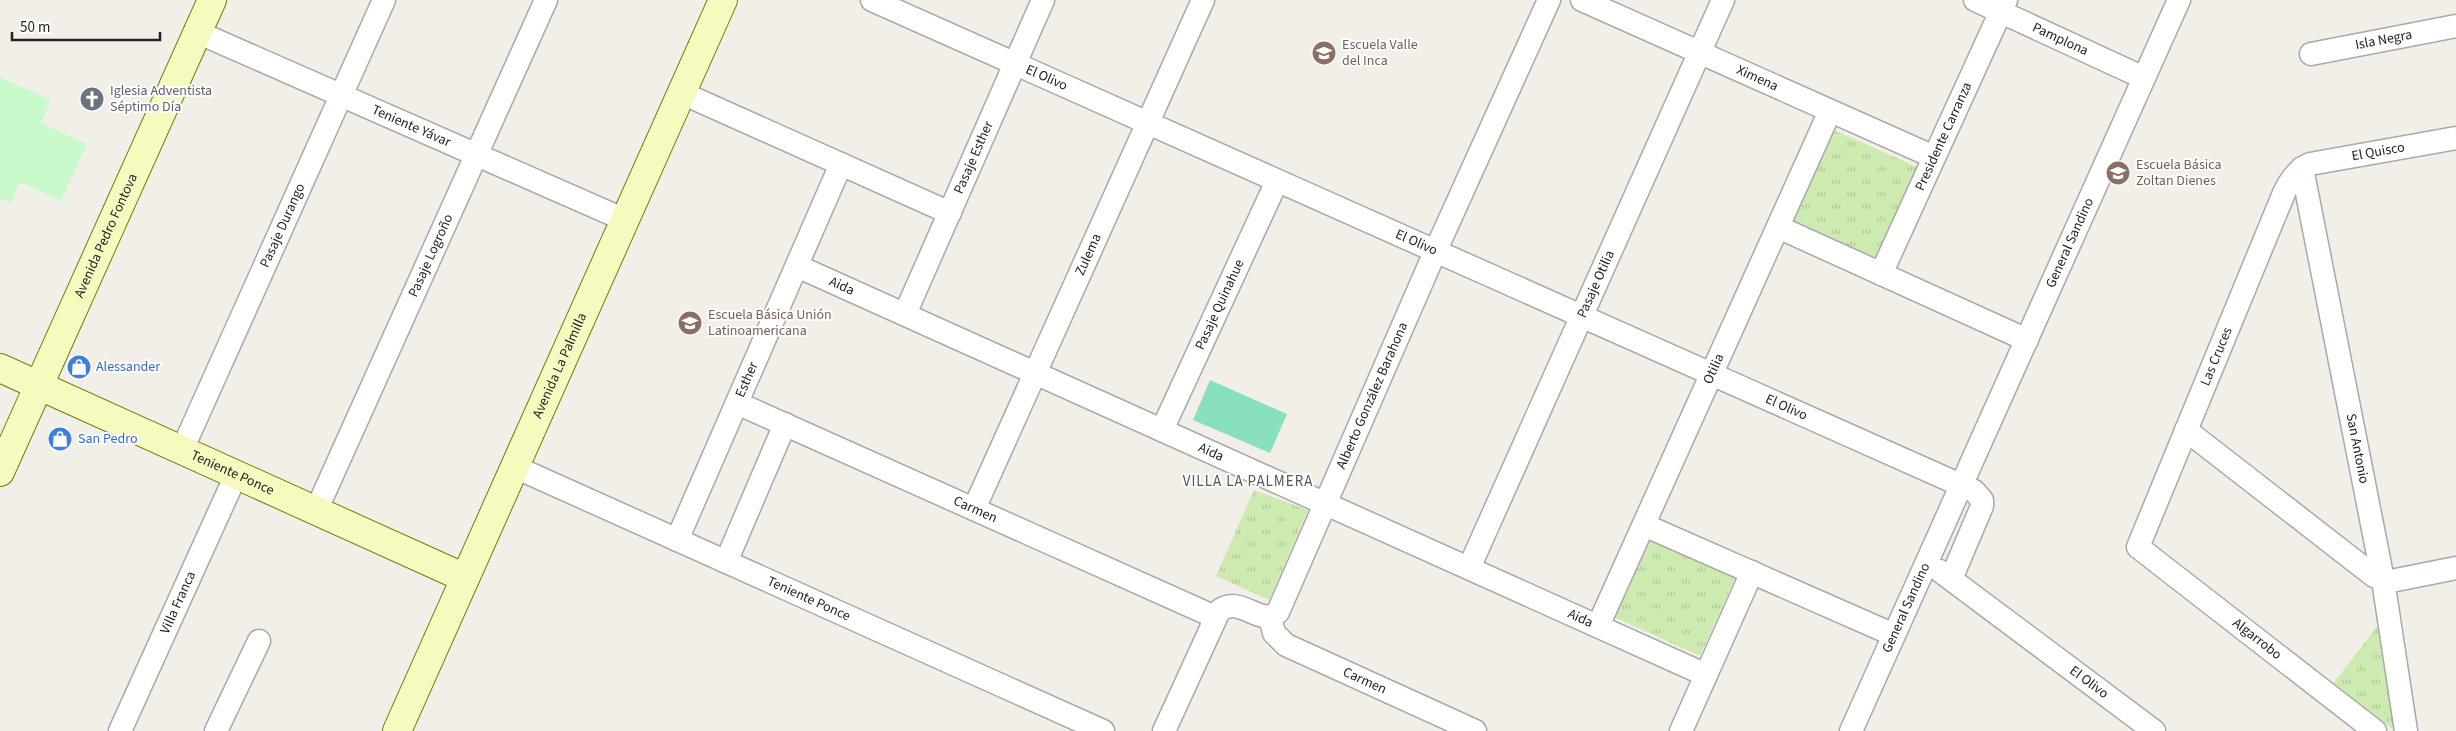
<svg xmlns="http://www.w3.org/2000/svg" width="2456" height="731" font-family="'Source Sans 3',sans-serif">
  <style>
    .grass { fill: url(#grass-tufts) }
    .park { fill: #c8facc }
    .pitch { fill: #88e0be }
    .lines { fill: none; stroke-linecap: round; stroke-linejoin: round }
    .street-casing { stroke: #a9a9a9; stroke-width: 25 }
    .secondary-casing { stroke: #707d05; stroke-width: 30 }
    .street { stroke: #fff; stroke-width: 22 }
    .secondary { stroke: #f7fabf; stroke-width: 28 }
    .labels { text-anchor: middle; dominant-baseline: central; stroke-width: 4; stroke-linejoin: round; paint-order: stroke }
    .street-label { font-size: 14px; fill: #222; stroke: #fff }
    .education-label { font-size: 14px; fill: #785e54; stroke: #fff; text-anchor: start }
    .worship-label { font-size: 14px; fill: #5b616d; stroke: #fff; text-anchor: start }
    .shop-label { font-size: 14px; fill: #366cbe; stroke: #fff; text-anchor: start }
    .neighbourhood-label { font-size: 15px; letter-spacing: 1px; fill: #555; stroke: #fff }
  </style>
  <defs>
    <pattern id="grass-tufts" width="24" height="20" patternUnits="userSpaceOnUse" patternTransform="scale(1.25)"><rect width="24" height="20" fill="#cdebb0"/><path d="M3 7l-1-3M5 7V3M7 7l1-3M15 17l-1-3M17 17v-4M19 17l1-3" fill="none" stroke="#b0c997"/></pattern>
  </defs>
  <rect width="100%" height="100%" fill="#f2efe9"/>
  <g class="grass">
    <path d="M 1834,130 L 1917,167 L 1875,261 L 1792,224 Z"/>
    <path d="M 1254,490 L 1308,510 L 1269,600 L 1216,576 Z"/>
    <path d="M 1651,536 L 1737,574 L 1700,656 L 1614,617 Z"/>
    <path d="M 2379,624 L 2395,731 L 2332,685 Z"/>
  </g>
  <path class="park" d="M 0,77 L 51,100 L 41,123 L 87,144 L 61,201 L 20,182 L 11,203 L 0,199 Z"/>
  <path class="pitch" d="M 1210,380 L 1287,414 L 1270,453 L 1193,420 Z"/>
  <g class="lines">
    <defs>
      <g id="street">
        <path id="s1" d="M 872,0 L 1974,491 L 1982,500 L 1982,506 L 1951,579"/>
        <path id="s2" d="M 1582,0 L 1934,157"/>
        <path id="s3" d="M 1975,0 L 2144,78"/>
        <path id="s4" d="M 197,32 L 625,220"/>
        <path id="s5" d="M 2311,54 L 2456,26"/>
        <path d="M 682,93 L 950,213"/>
        <path id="s6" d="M 2302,168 L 2383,580 L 2406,731"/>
        <path d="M 1778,227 L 2027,340"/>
        <path id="s7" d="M 797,266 L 1706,675"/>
        <path id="s8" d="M 1881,274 L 2006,0"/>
        <path id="s9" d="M 905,314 L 1043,0"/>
        <path id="s10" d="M 737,403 L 1215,617"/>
        <path id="s11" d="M 1162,430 L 1277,181"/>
        <path d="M 2186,430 L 2374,576 L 2391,581 L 2456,568"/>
        <path id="s12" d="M 182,450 L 384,0"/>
        <path id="s13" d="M 515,467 L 1103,731"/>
        <path id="s14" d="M 974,509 L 1203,0"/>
        <path id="s15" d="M 316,511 L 546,0"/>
        <path d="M 1644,525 L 1894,635"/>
        <path id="s16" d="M 677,540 L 841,164"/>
        <path d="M 726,562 L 785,424"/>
        <path id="s17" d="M 1469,568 L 1723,0"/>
        <path id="s18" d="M 1940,571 L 2154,731"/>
        <path id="s19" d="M 1270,617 L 1274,633 L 1286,645 L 1475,731"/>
        <path id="s20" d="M 1598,626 L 1830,111"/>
        <path id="s21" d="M 120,731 L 236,475"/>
        <path d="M 216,731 L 259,641"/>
        <path id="s22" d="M 1164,731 L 1219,611 C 1241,594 1260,628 1278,612 L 1435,252 L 1549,0"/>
        <path d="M 1681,731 L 1752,572"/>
        <path id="s23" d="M 1851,731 L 2179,0"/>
        <path id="s24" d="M 2375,731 L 2138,547 L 2284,193 C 2290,180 2297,170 2310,164 L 2456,138"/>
      </g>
      <g id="secondary">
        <path id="s25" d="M 0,368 L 465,578"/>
        <path id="s26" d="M 0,472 L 212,0"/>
        <path id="s27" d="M 397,731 L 723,0"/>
      </g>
    </defs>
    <use href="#street" class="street-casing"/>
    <use href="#secondary" class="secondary-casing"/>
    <use href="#street" class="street"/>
    <use href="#secondary" class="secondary"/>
  </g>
  <defs>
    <symbol id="school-disc" viewBox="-11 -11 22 22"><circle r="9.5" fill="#8d6e63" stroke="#fff"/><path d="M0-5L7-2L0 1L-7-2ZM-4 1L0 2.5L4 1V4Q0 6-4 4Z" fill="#fff"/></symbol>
    <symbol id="church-disc" viewBox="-11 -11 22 22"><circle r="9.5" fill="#6b7280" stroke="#fff"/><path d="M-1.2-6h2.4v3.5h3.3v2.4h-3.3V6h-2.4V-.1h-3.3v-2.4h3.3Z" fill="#fff"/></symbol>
    <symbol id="shop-disc" viewBox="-11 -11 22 22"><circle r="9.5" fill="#3f7fe0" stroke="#fff"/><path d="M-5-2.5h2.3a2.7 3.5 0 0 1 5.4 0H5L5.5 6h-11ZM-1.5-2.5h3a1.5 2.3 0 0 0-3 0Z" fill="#fff"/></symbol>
  </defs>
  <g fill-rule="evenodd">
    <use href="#school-disc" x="1310" y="39" width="28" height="28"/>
    <use href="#church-disc" x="78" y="85" width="28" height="28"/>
    <use href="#school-disc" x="2104" y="159" width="28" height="28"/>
    <use href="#school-disc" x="676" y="309" width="28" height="28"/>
    <use href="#shop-disc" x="65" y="353" width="28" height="28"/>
    <use href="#shop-disc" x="46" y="425" width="28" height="28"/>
  </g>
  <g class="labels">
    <g class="street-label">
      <text stroke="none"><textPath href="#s3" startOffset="94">Pamplona</textPath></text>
      <text stroke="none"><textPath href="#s5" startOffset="74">Isla Negra</textPath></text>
      <text stroke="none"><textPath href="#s1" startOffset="191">El Olivo</textPath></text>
      <text stroke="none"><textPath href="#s2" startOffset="192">Ximena</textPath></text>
      <text stroke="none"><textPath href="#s4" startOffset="234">Teniente Yávar</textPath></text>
      <text stroke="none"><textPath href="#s8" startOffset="151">Presidente Carranza</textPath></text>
      <text stroke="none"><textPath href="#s24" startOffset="792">El Quisco</textPath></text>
      <text stroke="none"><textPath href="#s9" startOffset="171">Pasaje Esther</textPath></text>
      <text stroke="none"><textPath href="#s12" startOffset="246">Pasaje Durango</textPath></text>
      <text stroke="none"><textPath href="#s26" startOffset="259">Avenida Pedro Fontova</textPath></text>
      <text stroke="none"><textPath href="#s23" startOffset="535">General Sandino</textPath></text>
      <text stroke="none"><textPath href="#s1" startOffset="596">El Olivo</textPath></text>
      <text stroke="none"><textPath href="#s14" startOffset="279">Zulema</textPath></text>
      <text stroke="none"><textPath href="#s15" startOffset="280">Pasaje Logroño</textPath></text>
      <text stroke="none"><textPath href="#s17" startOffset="311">Pasaje Otilia</textPath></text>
      <text stroke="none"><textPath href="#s7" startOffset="49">Aida</textPath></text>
      <text stroke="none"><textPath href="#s11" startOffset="138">Pasaje Quinahue</textPath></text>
      <text stroke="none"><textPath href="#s24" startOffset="506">Las Cruces</textPath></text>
      <text stroke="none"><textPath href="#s27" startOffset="400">Avenida La Palmilla</textPath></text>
      <text stroke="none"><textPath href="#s20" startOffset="282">Otilia</textPath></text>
      <text stroke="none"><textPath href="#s16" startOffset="175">Esther</textPath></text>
      <text stroke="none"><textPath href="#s22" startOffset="431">Alberto González Barahona</textPath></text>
      <text stroke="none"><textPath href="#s1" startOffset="1001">El Olivo</textPath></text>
      <text stroke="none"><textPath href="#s6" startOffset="286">San Antonio</textPath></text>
      <text stroke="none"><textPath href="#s7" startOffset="454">Aida</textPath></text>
      <text stroke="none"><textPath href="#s25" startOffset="255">Teniente Ponce</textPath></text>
      <text stroke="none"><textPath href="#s10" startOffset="261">Carmen</textPath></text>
      <text stroke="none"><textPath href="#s13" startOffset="322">Teniente Ponce</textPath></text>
      <text stroke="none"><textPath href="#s21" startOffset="141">Villa Franca</textPath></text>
      <text stroke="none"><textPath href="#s23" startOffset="135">General Sandino</textPath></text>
      <text stroke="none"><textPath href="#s7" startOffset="859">Aida</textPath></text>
      <text transform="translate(2257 639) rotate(38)">Algarrobo</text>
      <text stroke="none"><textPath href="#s19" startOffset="120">Carmen</textPath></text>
      <text stroke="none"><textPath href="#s18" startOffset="186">El Olivo</textPath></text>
    </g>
    <g class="education-label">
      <text x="1342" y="45">Escuela Valle<tspan x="1342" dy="16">del Inca</tspan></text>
      <text x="2136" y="165">Escuela Básica<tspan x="2136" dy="16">Zoltan Dienes</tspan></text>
      <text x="708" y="315">Escuela Básica Unión<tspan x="708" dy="16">Latinoamericana</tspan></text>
    </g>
    <g class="worship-label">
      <text x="110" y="91">Iglesia Adventista<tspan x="110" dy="16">Séptimo Día</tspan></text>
    </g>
    <g class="shop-label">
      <text x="96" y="367">Alessander</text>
      <text x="78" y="439">San Pedro</text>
    </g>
    <g class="neighbourhood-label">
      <text x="1248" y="481">VILLA LA PALMERA</text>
    </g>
  </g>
  <path d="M12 32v8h148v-8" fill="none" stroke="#222222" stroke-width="2.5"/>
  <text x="20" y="32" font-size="15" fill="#222222" stroke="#ffffff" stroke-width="4" paint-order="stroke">50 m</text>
</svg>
